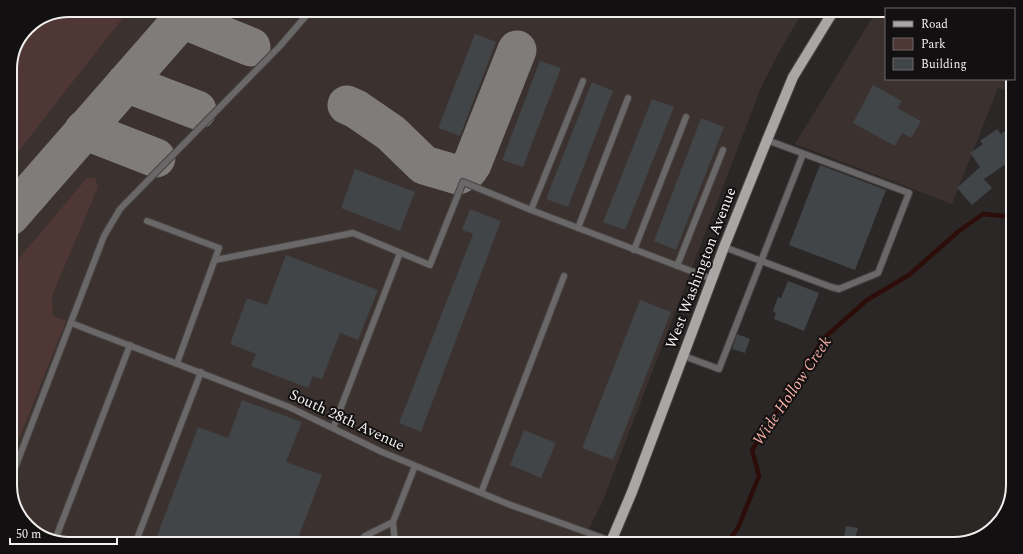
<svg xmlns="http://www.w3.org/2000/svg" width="1023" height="554" font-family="Spectral,serif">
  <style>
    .built { fill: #3b312f }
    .green { fill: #4e3734 }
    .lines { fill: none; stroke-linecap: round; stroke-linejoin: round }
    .stream { stroke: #2d0d0a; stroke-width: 4.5 }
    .taxiway { stroke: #807c7c; stroke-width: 39 }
    .building { fill: #414547 }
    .lane-casing { stroke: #474342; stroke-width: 8 }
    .primary-casing { stroke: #474342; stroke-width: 12 }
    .lane { stroke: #696767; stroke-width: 6 }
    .primary { stroke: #aaa6a5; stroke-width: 10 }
    .labels { text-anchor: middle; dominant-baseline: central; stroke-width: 4; stroke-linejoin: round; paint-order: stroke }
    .street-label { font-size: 15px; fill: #f1efee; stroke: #121010 }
    .water-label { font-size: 16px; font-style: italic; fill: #f4aea5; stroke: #121010 }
    .rim { fill: none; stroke: #f1efee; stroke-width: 2 }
  </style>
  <rect width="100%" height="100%" fill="#2b2726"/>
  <g class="built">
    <path d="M 69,10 L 804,10 L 782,47 L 762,85 L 602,503 L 581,544 L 69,544 L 40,536 L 18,515 L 10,489 L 10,65 L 27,27 Z"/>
    <path d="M 877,10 L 886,10 L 886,79 L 1013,79 L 1013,92 L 998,88 L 952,204 L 795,144 Z"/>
  </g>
  <g class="green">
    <path d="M 69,10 L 129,10 L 10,162 L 10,65 L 27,27 Z"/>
    <path d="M 87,178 L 95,178 L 98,187 L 52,296 L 53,316 L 66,321 L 10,462 L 10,269 Z"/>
  </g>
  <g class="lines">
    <path class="stream" d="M 726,544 L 738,528 L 759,476 L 752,450 L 824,338 L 867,300 L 909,275 L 959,231 L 983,214 L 1013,217"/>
    <g class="taxiway">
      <path d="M 182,19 L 251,47"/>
      <path d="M 126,83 L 197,110"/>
      <path d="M 347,105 L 356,109 L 391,133 L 424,165 L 458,175 L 468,170 L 472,164 L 517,50"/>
      <path d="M 84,130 L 156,158"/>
      <path d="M 10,216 L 190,10"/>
    </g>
  </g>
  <g class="building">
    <path d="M 475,34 L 496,42 L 460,136 L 438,128 Z"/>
    <path d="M 540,61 L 561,68 L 523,167 L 502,160 Z"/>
    <path d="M 592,82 L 613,91 L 568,207 L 546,199 Z"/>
    <path d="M 873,85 L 902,101 L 897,108 L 921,121 L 911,138 L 902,133 L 895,146 L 853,123 Z"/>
    <path d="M 652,99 L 674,107 L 625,230 L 603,222 Z"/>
    <path d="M 701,118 L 724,127 L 676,250 L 654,241 Z"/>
    <path d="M 1013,126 L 1013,159 L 984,179 L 992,188 L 972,205 L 957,188 L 980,167 L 970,153 L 983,144 L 980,141 L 997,129 L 1001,134 Z"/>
    <path d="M 820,165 L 886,190 L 855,270 L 789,245 Z"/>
    <path d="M 355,169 L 415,192 L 400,231 L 341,208 Z"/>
    <path d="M 470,209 L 501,221 L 421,432 L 399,423 L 473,234 L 462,230 Z"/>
    <path d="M 286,255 L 378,290 L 358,340 L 340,333 L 322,379 L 313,376 L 308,388 L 251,366 L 256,354 L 230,344 L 247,298 L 267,305 Z"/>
    <path d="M 788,281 L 819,293 L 804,331 L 774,319 L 776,313 L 773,311 L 778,297 L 781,298 Z"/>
    <path d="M 640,300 L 671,312 L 613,460 L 582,448 Z"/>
    <path d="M 737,334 L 750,339 L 745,353 L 732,349 Z"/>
    <path d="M 242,400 L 302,422 L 286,462 L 322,475 L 296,544 L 154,544 L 198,427 L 228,438 Z"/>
    <path d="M 524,430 L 556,443 L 541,478 L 510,465 Z"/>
    <path d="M 846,526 L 858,528 L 855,539 L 844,537 Z"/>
  </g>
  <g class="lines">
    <defs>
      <g id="lane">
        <path d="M 583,81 L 531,210 L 712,279"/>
        <path d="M 147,221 L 219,248 L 177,363"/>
        <path d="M 578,228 L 628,98"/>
        <path d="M 724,247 L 831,287 L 839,289 L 878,273 L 909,193 L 767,140"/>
        <path d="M 634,250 L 686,117"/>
        <path d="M 215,260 L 353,233 L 430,265 L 463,182 L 531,210"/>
        <path d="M 677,266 L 723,150"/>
        <path d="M 71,323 L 289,407 L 382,452 L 508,504 L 611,541"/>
        <path d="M 684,356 L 719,369 L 803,154"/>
        <path d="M 333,428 L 400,253"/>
        <path d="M 10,481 L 104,236 L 120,209 L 280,46 L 311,10"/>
        <path d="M 481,493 L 564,276"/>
        <path d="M 55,540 L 130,345"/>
        <path d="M 135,544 L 201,372"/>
        <path d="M 357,544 L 365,536 L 393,522"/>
        <path d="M 395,544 L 393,522 L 415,466"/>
      </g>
      <path id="primary" d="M 610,544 L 632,492 L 724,247 L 767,140 L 793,77 L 834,10"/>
    </defs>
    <use href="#lane" class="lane-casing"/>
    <use href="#primary" class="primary-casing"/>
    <use href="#lane" class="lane"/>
    <use href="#primary" class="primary"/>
  </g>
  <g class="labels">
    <g class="street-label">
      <text transform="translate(701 268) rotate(-69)">West Washington Avenue</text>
      <text transform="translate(347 420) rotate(25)">South 28th Avenue</text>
    </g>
    <g class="water-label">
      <text transform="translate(792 391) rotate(-56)">Wide Hollow Creek</text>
    </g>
  </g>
  <path d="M0 0H1023V554H0ZM69 17H954A52 52 0 0 1 1006 69V485A52 52 0 0 1 954 537H69A52 52 0 0 1 17 485V69A52 52 0 0 1 69 17Z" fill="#121010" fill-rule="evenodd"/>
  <path class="rim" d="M69 17H954A52 52 0 0 1 1006 69V485A52 52 0 0 1 954 537H69A52 52 0 0 1 17 485V69A52 52 0 0 1 69 17Z"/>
  <rect x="885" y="8" width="130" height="72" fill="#121010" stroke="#6b6969"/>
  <rect x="893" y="21" width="20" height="6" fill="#aaa6a5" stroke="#6b6969"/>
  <text x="921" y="28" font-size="12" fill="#f1efee">Road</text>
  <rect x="893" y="38" width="20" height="12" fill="#4e3734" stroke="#6b6969"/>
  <text x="921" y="48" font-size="12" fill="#f1efee">Park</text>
  <rect x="893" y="58" width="20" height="12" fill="#414547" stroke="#6b6969"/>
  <text x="921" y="68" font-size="12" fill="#f1efee">Building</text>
  <path d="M10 538v6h107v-6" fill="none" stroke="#f1efee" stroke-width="2"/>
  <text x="16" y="538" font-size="12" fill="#f1efee" stroke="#121010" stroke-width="3" paint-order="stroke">50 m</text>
</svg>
